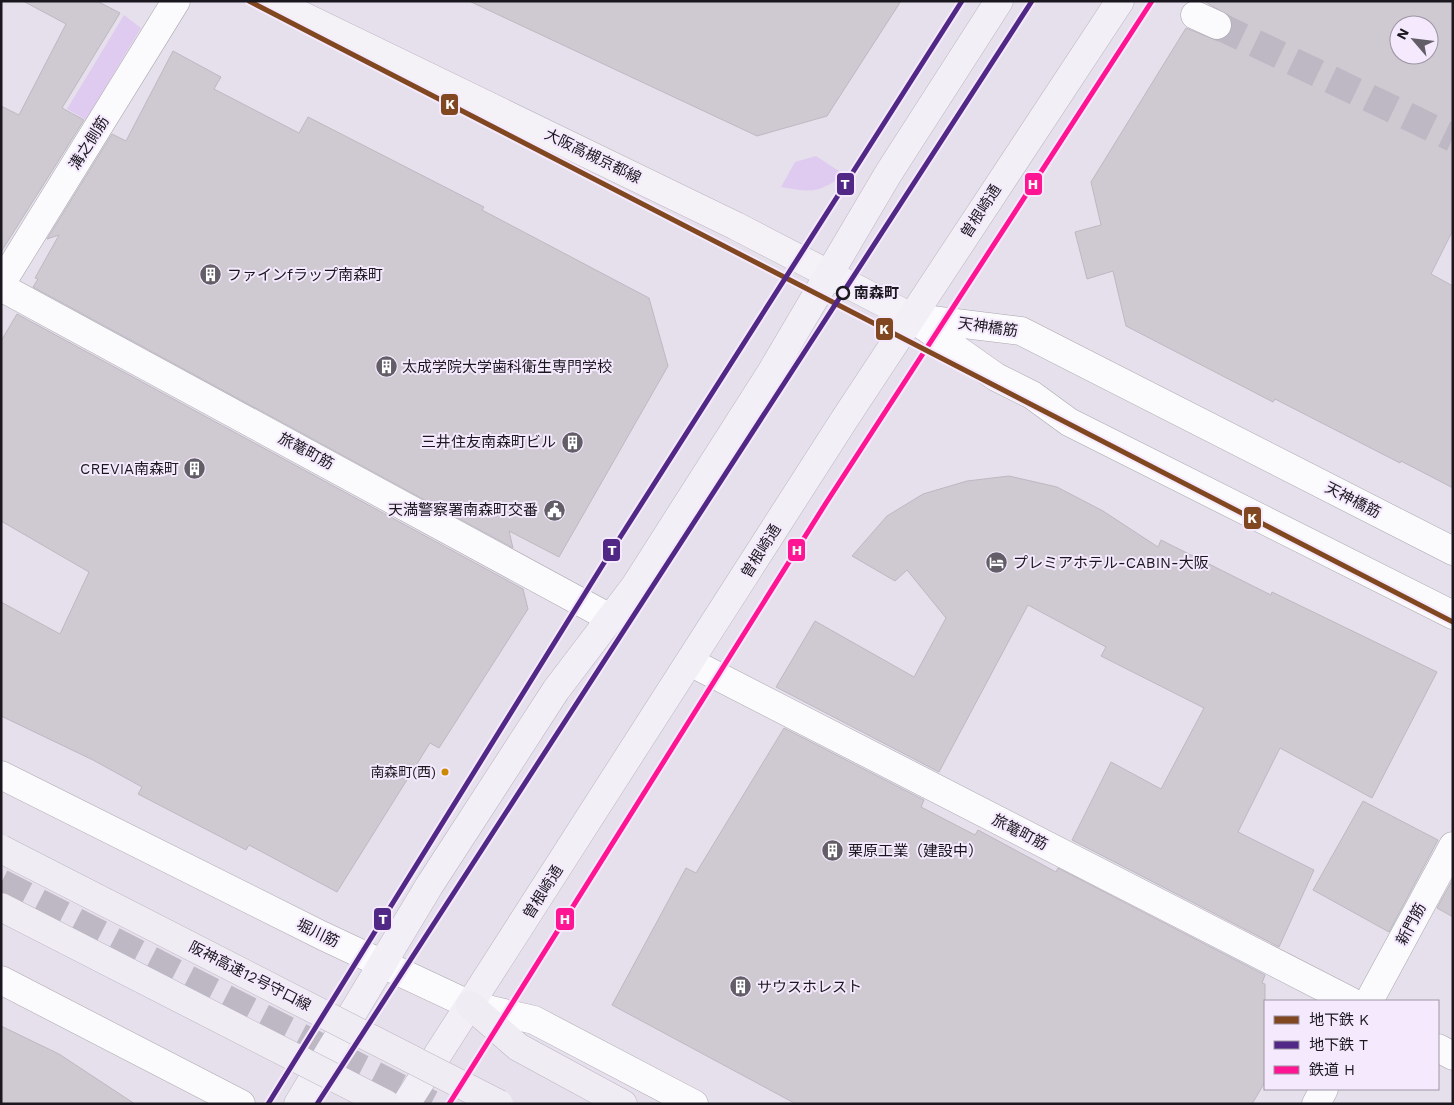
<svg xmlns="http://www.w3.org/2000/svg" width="1454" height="1105" font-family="'Work Sans','Noto Sans JP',sans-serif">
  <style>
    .green { fill: #dfcbf0 }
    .building { fill: #cfcad2; stroke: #bdb8c1; fill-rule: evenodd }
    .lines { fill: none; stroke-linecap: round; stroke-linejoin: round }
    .pedestrian-tunnel { stroke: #bdb8c3; stroke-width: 28; stroke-dasharray: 28 14; stroke-linecap: butt }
    .tertiary-tunnel { stroke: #bdb8c3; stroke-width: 28; stroke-dasharray: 28 14; stroke-linecap: butt }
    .pedestrian-casing { stroke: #aaa6ae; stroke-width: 29 }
    .minor-casing { stroke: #aaa6ae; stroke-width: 29 }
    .tertiary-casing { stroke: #aaa6ae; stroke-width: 29 }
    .secondary-casing { stroke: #aaa6ae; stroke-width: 29 }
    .primary-casing { stroke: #bcb5c3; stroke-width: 29 }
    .trunk-casing { stroke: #bcb5c3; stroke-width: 29 }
    .motorway-casing { stroke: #bcb5c3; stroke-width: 29 }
    .pedestrian { stroke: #fbfafc; stroke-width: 28 }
    .minor { stroke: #fbfafc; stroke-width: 28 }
    .tertiary { stroke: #fbfafc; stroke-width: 28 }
    .secondary { stroke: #fbfafc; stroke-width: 28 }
    .primary { stroke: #f4f2f7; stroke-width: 28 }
    .trunk { stroke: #f2eff6; stroke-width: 28 }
    .motorway { stroke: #f0ecf4; stroke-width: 28 }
    .motorway-bridge-casing { stroke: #bcb5c3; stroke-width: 29; stroke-linecap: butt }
    .motorway-bridge { stroke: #f0ecf4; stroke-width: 28 }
    .rail-1-casing { stroke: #f4e9fd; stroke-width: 9 }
    .rail-1 { stroke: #ff1493; stroke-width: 5 }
    .metro-1-casing { stroke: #f4e9fd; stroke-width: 9 }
    .metro-2-casing { stroke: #f4e9fd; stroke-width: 9 }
    .metro-1 { stroke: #814721; stroke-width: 5 }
    .metro-2 { stroke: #522886; stroke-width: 5 }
    .stop-dot { fill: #f4e9fd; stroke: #1b171e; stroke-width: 2.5 }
    .bus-dot { fill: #cb8906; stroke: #f4e9fd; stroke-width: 2 }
    .labels { text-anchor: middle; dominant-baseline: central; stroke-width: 4; stroke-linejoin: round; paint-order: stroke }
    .bus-label { font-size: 14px; fill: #1b171e; stroke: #f4e9fd; text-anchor: end }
    .street-label { font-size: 15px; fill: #1b171e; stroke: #f4e9fd }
    .poi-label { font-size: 15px; fill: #1b171e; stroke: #f4e9fd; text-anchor: start }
    .stop-label { font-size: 15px; font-weight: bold; fill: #1b171e; stroke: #f4e9fd; text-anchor: start }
    .line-badge { stroke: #f4e9fd; stroke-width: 2 }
    .badge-label { font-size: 14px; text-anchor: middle; font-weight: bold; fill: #fff }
  </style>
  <rect width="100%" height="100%" fill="#e6e0ec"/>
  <g class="green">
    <path d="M 124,15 L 141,28 L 86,120 L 67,109 Z"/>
    <path d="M 816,156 L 845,175 C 816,193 814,193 781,187 L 795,162 Z"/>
  </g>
  <g class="building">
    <path d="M 23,1 L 97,1 L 120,13 L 62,108 L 84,120 L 1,252 L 1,106 L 19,115 L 66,24 Z"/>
    <path d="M 469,1 L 901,1 L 827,116 L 757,136 Z"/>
    <path d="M 1204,1 L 1453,1 L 1453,230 L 1431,274 L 1453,286 L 1453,488 L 1401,461 L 1400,463 L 1275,399 L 1273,402 L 1126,326 L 1113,271 L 1087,279 L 1075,232 L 1101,225 L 1091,182 L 1186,28 L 1218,41 L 1226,37 L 1231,31 L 1232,23 L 1229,16 ZM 1399,25 L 1429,25 L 1429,55 L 1399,55 Z"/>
    <path d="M 173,51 L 221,77 L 214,89 L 299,133 L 308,117 L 439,184 L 484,207 L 482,210 L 649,298 L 668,366 L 559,557 L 509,531 L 513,548 L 33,287 L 38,279 L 35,278 L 59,235 L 47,239 L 112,134 L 126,141 Z"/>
    <path d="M 17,314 L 523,589 L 528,609 L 439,748 L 430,743 L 337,892 L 249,845 L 246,850 L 138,794 L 142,787 L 93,760 L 1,716 L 1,602 L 60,634 L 89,572 L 1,521 L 1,341 Z"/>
    <path d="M 1009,476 L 1057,487 L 1103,511 L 1158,547 L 1161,540 L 1271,595 L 1272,592 L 1437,672 L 1372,798 L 1280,748 L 1238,832 L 1314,870 L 1279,947 L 1072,840 L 1111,762 L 1161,789 L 1204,708 L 1101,656 L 1106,647 L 1028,605 L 939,772 L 776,687 L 815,621 L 914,677 L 946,618 L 907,570 L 895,581 L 852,556 L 887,516 L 923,494 L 967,481 Z"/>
    <path d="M 784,728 L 924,800 L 921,807 L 975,835 L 978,830 L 1056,872 L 1058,868 L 1265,975 L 1262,983 L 1265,984 L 1265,1082 L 1252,1104 L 796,1104 L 612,1005 L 686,868 L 696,873 Z"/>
    <path d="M 1363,801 L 1438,840 L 1389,932 L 1313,890 Z"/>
    <path d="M 1453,879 L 1453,917 L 1437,908 Z"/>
    <path d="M 1,1026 L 59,1054 L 135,1104 L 1,1104 Z"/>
  </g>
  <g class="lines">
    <path class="pedestrian-tunnel" d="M 1217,25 L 1453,138"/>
    <path class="tertiary-tunnel" d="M 1,883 L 431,1104"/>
    <defs>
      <path id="pedestrian" d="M 1195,15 L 1217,25"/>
      <g id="minor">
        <path d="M 1,284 L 176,1"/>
        <path d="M 1,287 L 610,618"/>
        <path d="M 690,662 L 1350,1001"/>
        <path d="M 1369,1001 L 1453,846"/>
        <path d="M 470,1005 L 534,1020 L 694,1104"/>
        <path d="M 1438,1048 L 1453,1056"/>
        <path d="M 1316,1104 L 1324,1089"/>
      </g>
      <g id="tertiary">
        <path d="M 1,775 L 323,936 L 470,1005"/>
        <path d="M 1,980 L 241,1104"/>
      </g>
      <g id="secondary">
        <path d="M 911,317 L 996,377 L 1032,395 L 1069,422 L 1453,615"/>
        <path d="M 915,318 L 1021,331 L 1453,551"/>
      </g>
      <path id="primary" d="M 272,1 L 736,226 L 911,317"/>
      <g id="trunk">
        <path d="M 298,1104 L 429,886 L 556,690 L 635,586 L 770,374 L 888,174 L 999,1"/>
        <path d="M 406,1104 L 844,420 L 1120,1"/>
      </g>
      <path id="motorway" d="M 470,1005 L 518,1047 L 623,1104"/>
    </defs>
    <use href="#pedestrian" class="pedestrian-casing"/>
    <use href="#minor" class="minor-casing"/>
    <use href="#tertiary" class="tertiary-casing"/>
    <use href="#secondary" class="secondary-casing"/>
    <use href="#primary" class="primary-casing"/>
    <use href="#trunk" class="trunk-casing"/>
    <use href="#motorway" class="motorway-casing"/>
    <use href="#pedestrian" class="pedestrian"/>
    <use href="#minor" class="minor"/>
    <use href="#tertiary" class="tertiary"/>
    <use href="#secondary" class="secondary"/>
    <use href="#primary" class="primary"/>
    <use href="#trunk" class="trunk"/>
    <use href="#motorway" class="motorway"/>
    <defs>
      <g id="motorway-bridge">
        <path d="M 1,849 L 499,1104"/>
        <path d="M 1,907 L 386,1104"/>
      </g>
    </defs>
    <use href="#motorway-bridge" class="motorway-bridge-casing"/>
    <use href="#motorway-bridge" class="motorway-bridge"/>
    <defs>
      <path id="rail-1" d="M 449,1104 L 826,503 L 1152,1"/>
    </defs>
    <use href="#rail-1" class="rail-1-casing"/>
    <use href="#rail-1" class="rail-1"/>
    <defs>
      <path id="metro-1" d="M 249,1 L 1453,622"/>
      <g id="metro-2">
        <path d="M 268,1104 L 612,550 L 962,1"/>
        <path d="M 317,1104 L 1032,1"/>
      </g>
    </defs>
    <use href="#metro-1" class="metro-1-casing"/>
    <use href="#metro-2" class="metro-2-casing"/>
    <use href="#metro-1" class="metro-1"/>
    <use href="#metro-2" class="metro-2"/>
  </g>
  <defs>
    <symbol id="building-disc" viewBox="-11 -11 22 22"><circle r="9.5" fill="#625d66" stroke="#f4e9fd"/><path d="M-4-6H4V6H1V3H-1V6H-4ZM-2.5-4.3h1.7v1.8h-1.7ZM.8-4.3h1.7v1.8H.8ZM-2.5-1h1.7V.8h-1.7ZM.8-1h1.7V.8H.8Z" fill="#fff"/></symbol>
    <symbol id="civic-disc" viewBox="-11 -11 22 22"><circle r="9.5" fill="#625d66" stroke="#f4e9fd"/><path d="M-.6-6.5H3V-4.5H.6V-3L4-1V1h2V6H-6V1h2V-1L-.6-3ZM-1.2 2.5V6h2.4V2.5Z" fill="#fff"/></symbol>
    <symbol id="hotel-disc" viewBox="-11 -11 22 22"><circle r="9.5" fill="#625d66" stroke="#f4e9fd"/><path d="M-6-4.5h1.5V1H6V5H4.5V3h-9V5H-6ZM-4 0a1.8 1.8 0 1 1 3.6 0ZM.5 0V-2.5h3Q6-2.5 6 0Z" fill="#fff"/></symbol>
  </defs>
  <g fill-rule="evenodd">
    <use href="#building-disc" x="198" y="262" width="25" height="25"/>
    <use href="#building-disc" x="374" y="354" width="25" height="25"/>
    <use href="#building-disc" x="560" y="430" width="25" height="25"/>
    <use href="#building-disc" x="182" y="456" width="25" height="25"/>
    <use href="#civic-disc" x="542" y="498" width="25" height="25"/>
    <use href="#hotel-disc" x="984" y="550" width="25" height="25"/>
    <use href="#building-disc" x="820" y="838" width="25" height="25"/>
    <use href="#building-disc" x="728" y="974" width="25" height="25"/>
  </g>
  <circle class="stop-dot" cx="843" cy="293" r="6"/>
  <circle class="bus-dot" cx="445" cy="772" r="4.5"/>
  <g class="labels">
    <g class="bus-label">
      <text x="436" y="772">南森町(西)</text>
    </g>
    <g class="street-label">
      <text transform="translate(89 143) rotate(-58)">溝之側筋</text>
      <text transform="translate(593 156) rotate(26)">大阪高槻京都線</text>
      <text transform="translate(981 211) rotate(-57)">曽根崎通</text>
      <text transform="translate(988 327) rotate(8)">天神橋筋</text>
      <text transform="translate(306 451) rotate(28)">旅篭町筋</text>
      <text transform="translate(1353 500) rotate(27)">天神橋筋</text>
      <text transform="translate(761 551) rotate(-58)">曽根崎通</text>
      <text transform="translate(1020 832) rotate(27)">旅篭町筋</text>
      <text transform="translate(543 892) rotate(-58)">曽根崎通</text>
      <text transform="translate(1411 924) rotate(-62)">新門筋</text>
      <text transform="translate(318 933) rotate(26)">堀川筋</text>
      <text transform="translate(250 976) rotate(27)">阪神高速12号守口線</text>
    </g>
    <g class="poi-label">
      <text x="227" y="275">ファインfラップ南森町</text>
      <text x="402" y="367">太成学院大学歯科衛生専門学校</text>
      <text x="556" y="442" text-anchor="end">三井住友南森町ビル</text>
      <text x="179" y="469" text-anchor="end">CREVIA南森町</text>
      <text x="538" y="510" text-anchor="end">天満警察署南森町交番</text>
      <text x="1013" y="563">プレミアホテル-CABIN-大阪</text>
      <text x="848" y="851">栗原工業（建設中）</text>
      <text x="757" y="987">サウスホレスト</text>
    </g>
    <g class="stop-label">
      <text x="854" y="293">南森町</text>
    </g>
  </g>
  <g class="line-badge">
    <rect x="440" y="93" width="19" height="23" rx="5" fill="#814721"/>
    <rect x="1024" y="172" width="19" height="24" rx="5" fill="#ff1493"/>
    <rect x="836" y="172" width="19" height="24" rx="5" fill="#522886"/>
    <rect x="875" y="317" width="19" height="24" rx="5" fill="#814721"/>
    <rect x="1243" y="506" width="19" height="24" rx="5" fill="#814721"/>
    <rect x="787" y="538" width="19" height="24" rx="5" fill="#ff1493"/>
    <rect x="602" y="538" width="19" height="24" rx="5" fill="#522886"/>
    <rect x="555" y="907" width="20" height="24" rx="5" fill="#ff1493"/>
    <rect x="373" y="907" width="19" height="24" rx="5" fill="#522886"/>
  </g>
  <g class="badge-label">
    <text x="450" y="109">K</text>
    <text x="1033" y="189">H</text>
    <text x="845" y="189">T</text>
    <text x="884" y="334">K</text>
    <text x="1252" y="523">K</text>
    <text x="797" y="555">H</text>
    <text x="612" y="555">T</text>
    <text x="565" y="924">H</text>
    <text x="383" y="924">T</text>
  </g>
  <rect width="1454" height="1105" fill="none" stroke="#1b171e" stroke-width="5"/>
  <rect x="1264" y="1000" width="175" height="90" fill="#f4e9fd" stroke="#9d95a4"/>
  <rect x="1274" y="1016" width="25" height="8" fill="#814721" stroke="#9d95a4"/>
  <text x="1309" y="1025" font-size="15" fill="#1b171e">地下鉄 K</text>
  <rect x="1274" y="1041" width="25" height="8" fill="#522886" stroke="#9d95a4"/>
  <text x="1309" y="1050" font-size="15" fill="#1b171e">地下鉄 T</text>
  <rect x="1274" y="1066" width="25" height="8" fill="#ff1493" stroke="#9d95a4"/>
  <text x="1309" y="1075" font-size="15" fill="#1b171e">鉄道 H</text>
  <g transform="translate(1414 40) rotate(298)"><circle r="24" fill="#f4e9fd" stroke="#9d95a4"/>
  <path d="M0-4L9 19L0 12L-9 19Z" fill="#625d66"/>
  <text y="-8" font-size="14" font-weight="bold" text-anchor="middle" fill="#1b171e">N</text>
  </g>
</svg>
